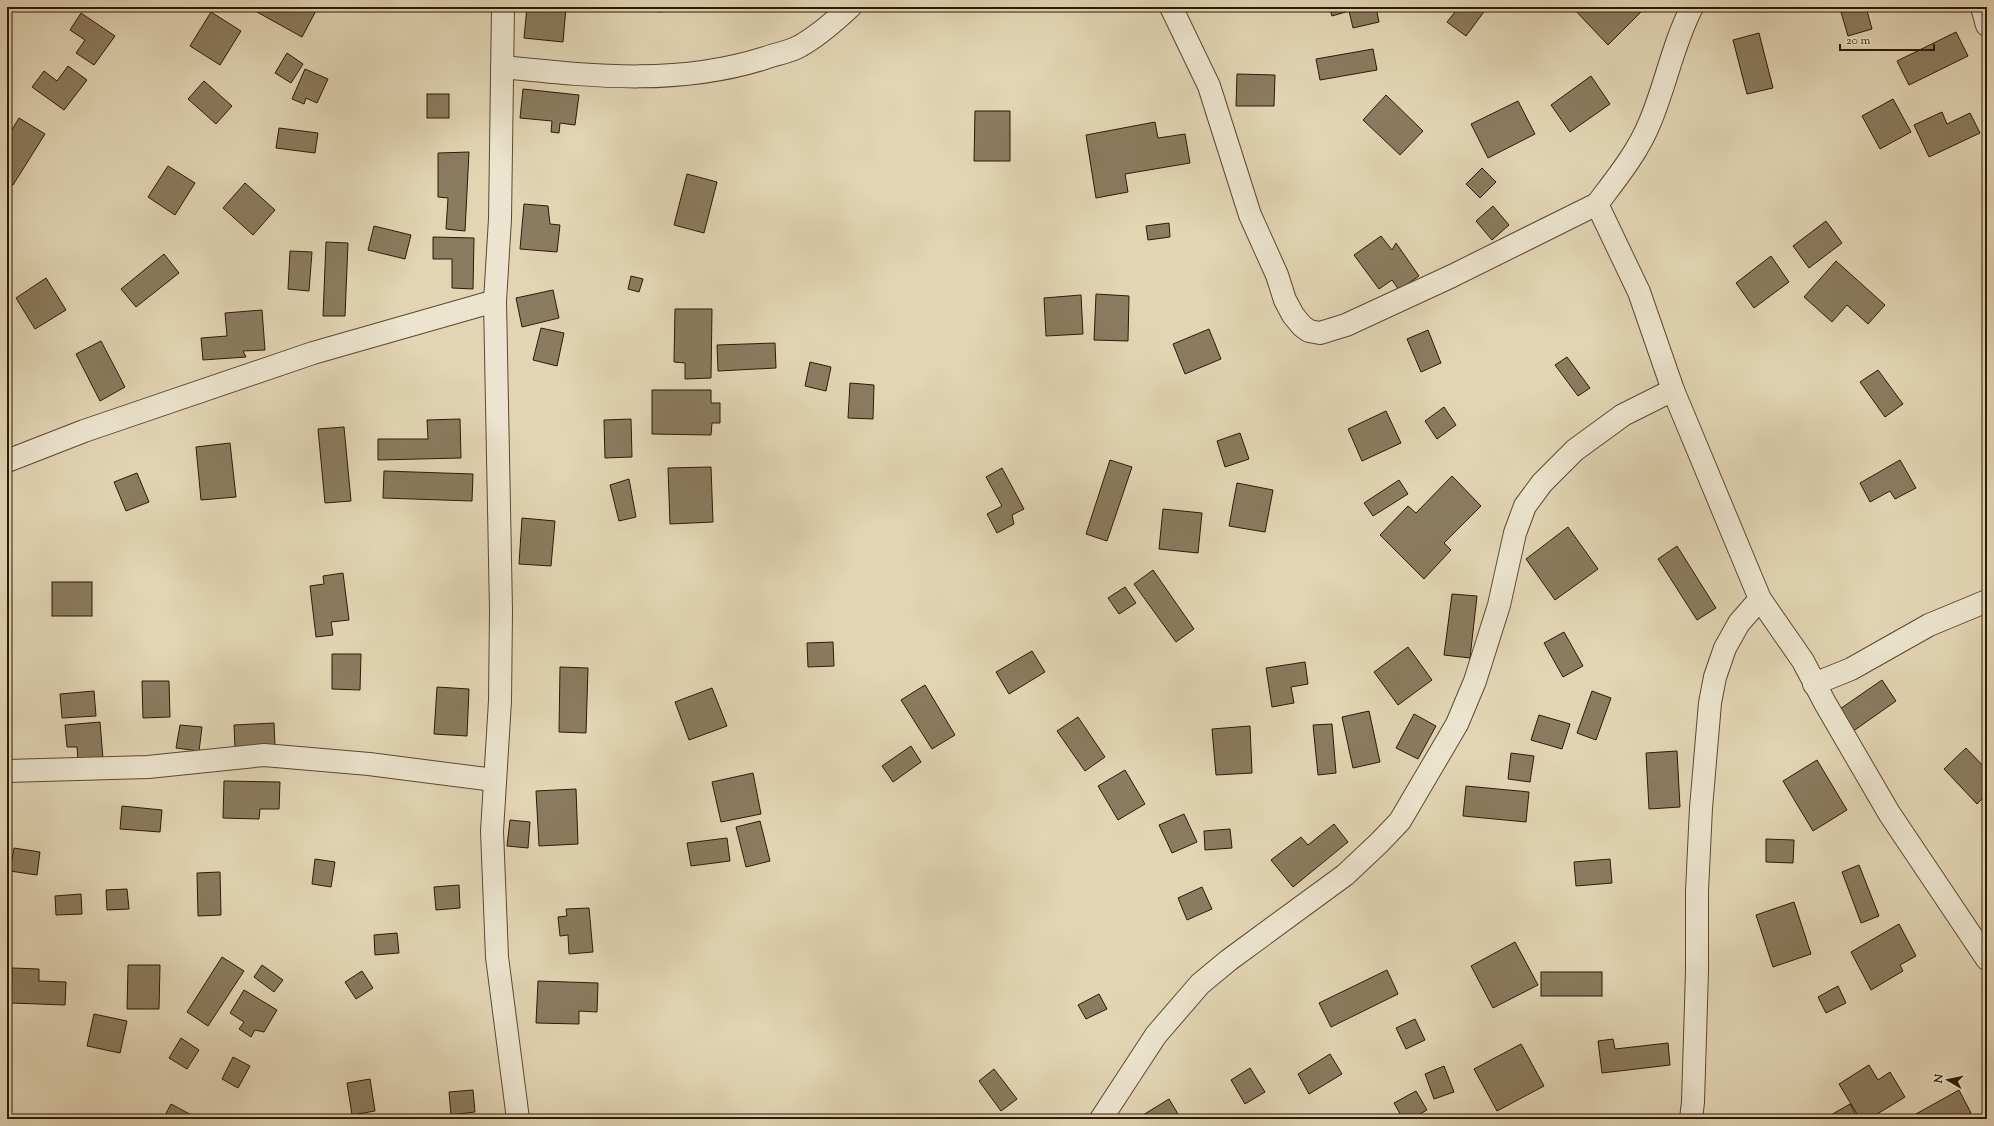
<svg xmlns="http://www.w3.org/2000/svg" width="1994" height="1126" font-family="'Sorts Mill Goudy',serif">
  <style>
    .building { fill: #8b7b60; stroke: #2d1a04 }
    .lines { fill: none; stroke-linecap: round; stroke-linejoin: round }
    .street-casing { stroke: #5a4930; stroke-width: 24 }
    .street { stroke: #ece4ce; stroke-width: 22 }
  </style>
  <rect width="100%" height="100%" fill="#e2d5b4"/>
  <filter id="stains"><feTurbulence type="fractalNoise" baseFrequency=".005" numOctaves="4"/><feColorMatrix values="0 0 0 0 .2 0 0 0 0 .09 0 0 0 0 .02 0 0 0 .5 -.17"/></filter>
  <radialGradient id="worn" r=".72"><stop offset=".6" stop-color="#630" stop-opacity="0"/><stop offset="1" stop-color="#630" stop-opacity=".3"/></radialGradient>
  <g class="building">
    <path d="M 260,7 L 318,7 L 302,37 L 257,12 Z"/>
    <path d="M 527,7 L 566,7 L 563,42 L 524,38 Z"/>
    <path d="M 638,7 L 662,7 L 662,12 L 637,10 Z"/>
    <path d="M 1329,7 L 1376,7 L 1379,22 L 1353,28 L 1349,11 L 1332,16 Z"/>
    <path d="M 1459,7 L 1483,7 L 1486,9 L 1466,36 L 1447,22 Z"/>
    <path d="M 1572,7 L 1605,7 L 1607,9 L 1609,7 L 1646,7 L 1608,45 Z"/>
    <path d="M 1860,7 L 1866,7 L 1872,29 L 1848,36 L 1841,12 Z"/>
    <path d="M 211,12 L 241,31 L 220,65 L 190,46 Z"/>
    <path d="M 81,13 L 115,36 L 94,65 L 76,53 L 85,40 L 70,30 Z"/>
    <path d="M 1956,32 L 1968,56 L 1909,85 L 1897,61 Z"/>
    <path d="M 1759,33 L 1773,88 L 1747,94 L 1733,40 Z"/>
    <path d="M 1373,49 L 1377,70 L 1320,80 L 1316,59 Z"/>
    <path d="M 287,53 L 303,64 L 291,83 L 275,73 Z"/>
    <path d="M 68,66 L 87,80 L 64,110 L 32,87 L 44,71 L 57,81 Z"/>
    <path d="M 305,69 L 328,79 L 317,103 L 306,98 L 304,104 L 292,99 Z"/>
    <path d="M 1237,74 L 1275,75 L 1274,106 L 1236,106 Z"/>
    <path d="M 1591,76 L 1610,104 L 1570,132 L 1551,105 Z"/>
    <path d="M 204,81 L 232,106 L 216,124 L 188,99 Z"/>
    <path d="M 523,89 L 579,95 L 575,125 L 560,123 L 559,133 L 551,132 L 552,121 L 520,118 Z"/>
    <rect x="427" y="94" width="22" height="24"/>
    <path d="M 1386,95 L 1423,131 L 1400,155 L 1363,120 Z"/>
    <path d="M 1893,99 L 1911,132 L 1880,149 L 1862,116 Z"/>
    <path d="M 1518,101 L 1535,134 L 1488,158 L 1471,124 Z"/>
    <path d="M 975,111 L 1010,111 L 1010,161 L 974,161 Z"/>
    <path d="M 1942,112 L 1947,124 L 1970,113 L 1980,133 L 1929,157 L 1914,125 Z"/>
    <path d="M 19,118 L 45,134 L 13,185 L 7,182 L 7,138 Z"/>
    <path d="M 1155,122 L 1158,138 L 1185,134 L 1190,163 L 1125,174 L 1128,192 L 1096,198 L 1086,135 Z"/>
    <path d="M 279,128 L 318,133 L 315,153 L 276,148 Z"/>
    <path d="M 469,152 L 465,231 L 446,229 L 448,198 L 438,197 L 438,153 Z"/>
    <path d="M 168,166 L 195,183 L 175,215 L 148,197 Z"/>
    <path d="M 1482,168 L 1496,182 L 1480,198 L 1466,184 Z"/>
    <path d="M 687,174 L 717,182 L 704,233 L 674,225 Z"/>
    <path d="M 245,183 L 275,210 L 253,235 L 223,208 Z"/>
    <path d="M 524,204 L 548,206 L 550,224 L 560,225 L 557,252 L 520,249 Z"/>
    <path d="M 1493,206 L 1509,225 L 1492,240 L 1476,221 Z"/>
    <path d="M 1826,221 L 1842,243 L 1809,268 L 1793,246 Z"/>
    <path d="M 1169,223 L 1170,237 L 1148,240 L 1146,226 Z"/>
    <path d="M 374,226 L 411,235 L 405,259 L 368,250 Z"/>
    <path d="M 1381,236 L 1392,250 L 1396,243 L 1419,276 L 1399,290 L 1392,280 L 1379,289 L 1354,255 Z"/>
    <path d="M 433,237 L 474,238 L 473,289 L 452,288 L 452,259 L 433,259 Z"/>
    <path d="M 326,242 L 348,243 L 345,316 L 323,316 Z"/>
    <path d="M 290,251 L 312,252 L 309,291 L 288,289 Z"/>
    <path d="M 164,254 L 179,273 L 136,307 L 121,289 Z"/>
    <path d="M 1771,256 L 1789,282 L 1754,308 L 1736,283 Z"/>
    <path d="M 1836,261 L 1885,305 L 1868,324 L 1847,305 L 1832,322 L 1804,297 Z"/>
    <path d="M 631,276 L 643,279 L 639,292 L 628,289 Z"/>
    <path d="M 46,278 L 66,310 L 35,329 L 16,298 Z"/>
    <path d="M 553,290 L 559,318 L 522,327 L 516,298 Z"/>
    <path d="M 1096,294 L 1129,296 L 1128,341 L 1094,340 Z"/>
    <path d="M 1081,295 L 1083,334 L 1046,336 L 1044,298 Z"/>
    <path d="M 675,309 L 712,309 L 711,378 L 685,379 L 685,363 L 674,362 Z"/>
    <path d="M 262,310 L 265,350 L 243,351 L 246,357 L 203,360 L 201,338 L 227,336 L 225,313 Z"/>
    <path d="M 541,328 L 564,333 L 557,366 L 533,360 Z"/>
    <path d="M 1209,329 L 1221,359 L 1185,374 L 1173,344 Z"/>
    <path d="M 1428,330 L 1441,363 L 1421,372 L 1407,339 Z"/>
    <path d="M 101,341 L 125,387 L 100,401 L 76,354 Z"/>
    <path d="M 775,343 L 776,368 L 718,371 L 717,345 Z"/>
    <path d="M 1567,357 L 1590,388 L 1578,396 L 1555,365 Z"/>
    <path d="M 810,362 L 831,367 L 826,391 L 805,386 Z"/>
    <path d="M 1878,370 L 1903,404 L 1885,417 L 1860,382 Z"/>
    <path d="M 850,383 L 874,385 L 873,419 L 848,418 Z"/>
    <path d="M 652,390 L 711,390 L 711,403 L 720,403 L 720,423 L 712,423 L 711,435 L 652,434 Z"/>
    <path d="M 1444,407 L 1456,425 L 1437,439 L 1425,421 Z"/>
    <path d="M 1386,411 L 1401,443 L 1362,461 L 1348,429 Z"/>
    <path d="M 460,419 L 461,458 L 378,460 L 378,439 L 428,439 L 427,420 Z"/>
    <path d="M 631,419 L 632,457 L 605,458 L 604,420 Z"/>
    <path d="M 344,427 L 351,501 L 325,503 L 318,429 Z"/>
    <path d="M 1240,433 L 1249,459 L 1225,467 L 1217,441 Z"/>
    <path d="M 230,443 L 236,497 L 201,500 L 196,447 Z"/>
    <path d="M 1110,460 L 1132,467 L 1107,541 L 1086,534 Z"/>
    <path d="M 1900,460 L 1916,488 L 1895,499 L 1890,491 L 1870,502 L 1860,483 Z"/>
    <path d="M 711,467 L 713,522 L 670,524 L 668,468 Z"/>
    <path d="M 1002,468 L 1024,509 L 1012,515 L 1014,524 L 997,533 L 987,514 L 1002,506 L 986,477 Z"/>
    <path d="M 384,471 L 473,474 L 472,501 L 383,498 Z"/>
    <path d="M 137,473 L 149,502 L 126,511 L 114,482 Z"/>
    <path d="M 1452,476 L 1481,506 L 1444,543 L 1451,550 L 1424,579 L 1380,535 L 1408,506 L 1416,513 Z"/>
    <path d="M 629,479 L 636,517 L 619,521 L 610,485 Z"/>
    <path d="M 1399,480 L 1408,494 L 1373,516 L 1364,503 Z"/>
    <path d="M 1237,483 L 1273,490 L 1265,532 L 1229,526 Z"/>
    <path d="M 1163,509 L 1202,513 L 1198,553 L 1159,549 Z"/>
    <path d="M 522,518 L 555,521 L 551,566 L 519,564 Z"/>
    <path d="M 1568,527 L 1598,569 L 1555,600 L 1526,559 Z"/>
    <path d="M 1677,546 L 1716,608 L 1697,620 L 1658,559 Z"/>
    <path d="M 1153,570 L 1194,629 L 1176,642 L 1134,584 Z"/>
    <path d="M 343,573 L 349,620 L 331,622 L 333,635 L 316,637 L 310,586 L 324,584 L 323,576 Z"/>
    <rect x="52" y="582" width="40" height="34"/>
    <path d="M 1125,587 L 1136,603 L 1119,614 L 1108,598 Z"/>
    <path d="M 1452,594 L 1477,596 L 1470,658 L 1444,655 Z"/>
    <path d="M 1564,632 L 1583,666 L 1563,677 L 1544,643 Z"/>
    <path d="M 833,642 L 834,666 L 808,667 L 807,643 Z"/>
    <path d="M 1408,647 L 1432,680 L 1398,705 L 1374,672 Z"/>
    <path d="M 1032,651 L 1045,672 L 1009,694 L 996,672 Z"/>
    <path d="M 332,654 L 361,654 L 360,690 L 332,689 Z"/>
    <path d="M 1305,662 L 1308,684 L 1291,687 L 1294,703 L 1272,707 L 1266,668 Z"/>
    <path d="M 560,667 L 588,668 L 586,733 L 559,732 Z"/>
    <path d="M 1882,680 L 1896,701 L 1852,732 L 1837,711 Z"/>
    <path d="M 142,681 L 169,681 L 170,717 L 143,718 Z"/>
    <path d="M 925,685 L 955,735 L 932,749 L 901,700 Z"/>
    <path d="M 437,687 L 469,689 L 467,736 L 434,734 Z"/>
    <path d="M 712,688 L 727,726 L 689,740 L 675,702 Z"/>
    <path d="M 94,691 L 96,716 L 62,718 L 60,694 Z"/>
    <path d="M 1592,691 L 1611,698 L 1596,740 L 1577,733 Z"/>
    <path d="M 1369,711 L 1380,762 L 1353,768 L 1342,717 Z"/>
    <path d="M 1414,714 L 1436,726 L 1418,759 L 1396,748 Z"/>
    <path d="M 1539,715 L 1570,724 L 1562,749 L 1531,740 Z"/>
    <path d="M 1078,717 L 1105,757 L 1085,771 L 1057,731 Z"/>
    <path d="M 100,722 L 103,759 L 78,761 L 77,747 L 67,747 L 65,725 Z"/>
    <path d="M 274,723 L 275,746 L 235,748 L 234,725 Z"/>
    <path d="M 1332,724 L 1336,773 L 1318,775 L 1313,725 Z"/>
    <path d="M 180,725 L 202,727 L 199,751 L 176,748 Z"/>
    <path d="M 1250,726 L 1252,773 L 1216,775 L 1212,729 Z"/>
    <path d="M 911,746 L 921,762 L 893,782 L 882,766 Z"/>
    <path d="M 1966,748 L 1987,770 L 1987,794 L 1977,804 L 1944,769 Z"/>
    <path d="M 1677,751 L 1680,807 L 1649,809 L 1646,753 Z"/>
    <path d="M 1511,753 L 1534,756 L 1530,782 L 1508,779 Z"/>
    <path d="M 1817,760 L 1847,810 L 1813,831 L 1783,781 Z"/>
    <path d="M 1125,770 L 1145,804 L 1118,820 L 1098,786 Z"/>
    <path d="M 753,773 L 761,814 L 721,822 L 712,782 Z"/>
    <path d="M 224,781 L 280,782 L 279,809 L 260,809 L 259,819 L 223,818 Z"/>
    <path d="M 1466,786 L 1529,792 L 1526,822 L 1463,816 Z"/>
    <path d="M 576,789 L 578,844 L 539,846 L 536,791 Z"/>
    <path d="M 122,806 L 162,810 L 160,832 L 120,829 Z"/>
    <path d="M 1184,814 L 1197,842 L 1172,853 L 1159,825 Z"/>
    <path d="M 510,820 L 530,822 L 528,848 L 507,846 Z"/>
    <path d="M 760,821 L 770,861 L 746,867 L 736,827 Z"/>
    <path d="M 1334,824 L 1348,842 L 1293,887 L 1271,860 L 1301,837 L 1308,845 Z"/>
    <path d="M 1230,829 L 1232,848 L 1205,850 L 1204,831 Z"/>
    <path d="M 727,838 L 730,861 L 691,866 L 687,843 Z"/>
    <path d="M 1766,839 L 1794,840 L 1793,863 L 1766,862 Z"/>
    <path d="M 14,848 L 40,852 L 37,875 L 10,871 Z"/>
    <path d="M 315,859 L 335,862 L 331,887 L 312,884 Z"/>
    <path d="M 1610,859 L 1612,883 L 1576,886 L 1574,862 Z"/>
    <path d="M 1859,865 L 1879,916 L 1861,923 L 1842,872 Z"/>
    <path d="M 220,872 L 221,915 L 198,916 L 197,873 Z"/>
    <path d="M 459,885 L 460,908 L 436,910 L 434,887 Z"/>
    <path d="M 1202,887 L 1212,909 L 1187,920 L 1178,898 Z"/>
    <path d="M 127,889 L 129,909 L 107,910 L 106,890 Z"/>
    <path d="M 81,894 L 82,914 L 56,915 L 55,896 Z"/>
    <path d="M 1794,902 L 1811,954 L 1773,967 L 1756,915 Z"/>
    <path d="M 589,908 L 593,952 L 569,954 L 568,935 L 560,936 L 558,917 L 567,916 L 566,909 Z"/>
    <path d="M 1899,924 L 1916,956 L 1900,965 L 1903,971 L 1871,990 L 1851,952 Z"/>
    <path d="M 397,933 L 399,953 L 375,955 L 374,935 Z"/>
    <path d="M 1515,942 L 1538,985 L 1493,1008 L 1471,966 Z"/>
    <path d="M 222,957 L 244,971 L 208,1026 L 187,1012 Z"/>
    <path d="M 128,965 L 160,965 L 159,1009 L 127,1009 Z"/>
    <path d="M 262,965 L 283,980 L 274,992 L 254,977 Z"/>
    <path d="M 12,968 L 39,969 L 39,981 L 66,982 L 65,1005 L 11,1003 Z"/>
    <path d="M 1387,970 L 1398,994 L 1331,1027 L 1319,1003 Z"/>
    <path d="M 362,971 L 373,988 L 356,999 L 345,982 Z"/>
    <rect x="1541" y="972" width="61" height="24"/>
    <path d="M 538,981 L 598,983 L 597,1012 L 579,1011 L 579,1024 L 536,1023 Z"/>
    <path d="M 1838,986 L 1846,1003 L 1826,1013 L 1818,997 Z"/>
    <path d="M 244,990 L 277,1010 L 264,1032 L 255,1030 L 251,1037 L 239,1029 L 244,1022 L 230,1013 Z"/>
    <path d="M 1099,994 L 1107,1009 L 1086,1019 L 1078,1005 Z"/>
    <path d="M 94,1014 L 127,1021 L 120,1053 L 87,1046 Z"/>
    <path d="M 1415,1019 L 1425,1040 L 1406,1049 L 1396,1028 Z"/>
    <path d="M 181,1038 L 199,1050 L 187,1069 L 169,1058 Z"/>
    <path d="M 1613,1039 L 1615,1049 L 1668,1043 L 1670,1065 L 1602,1073 L 1598,1041 Z"/>
    <path d="M 1521,1044 L 1544,1086 L 1497,1111 L 1474,1069 Z"/>
    <path d="M 1330,1054 L 1342,1074 L 1309,1094 L 1298,1074 Z"/>
    <path d="M 233,1057 L 250,1066 L 238,1088 L 222,1079 Z"/>
    <path d="M 1869,1065 L 1878,1080 L 1890,1072 L 1905,1097 L 1869,1119 L 1860,1119 L 1839,1084 Z"/>
    <path d="M 1444,1066 L 1454,1092 L 1434,1099 L 1425,1074 Z"/>
    <path d="M 1250,1068 L 1265,1092 L 1245,1104 L 1231,1080 Z"/>
    <path d="M 994,1069 L 1017,1099 L 1001,1111 L 979,1081 Z"/>
    <path d="M 370,1079 L 375,1111 L 352,1115 L 347,1083 Z"/>
    <path d="M 473,1090 L 475,1112 L 451,1115 L 449,1092 Z"/>
    <path d="M 1959,1090 L 1971,1113 L 1961,1119 L 1907,1119 Z"/>
    <path d="M 1416,1091 L 1427,1110 L 1411,1119 L 1403,1119 L 1394,1103 Z"/>
    <path d="M 1169,1099 L 1181,1119 L 1146,1119 L 1143,1115 Z"/>
    <path d="M 171,1104 L 199,1119 L 163,1119 Z"/>
    <path d="M 1850,1104 L 1858,1119 L 1824,1119 Z"/>
  </g>
  <g class="lines">
    <defs>
      <g id="street">
        <path d="M 503,7 L 500,219 L 495,301 L 501,611 L 500,701 L 492,831 L 497,957 L 518,1119"/>
        <path d="M 1171,7 L 1209,86 L 1250,215 L 1277,275 L 1285,300 L 1293,315 L 1302,326 L 1309,331 L 1320,333 L 1346,325 L 1452,276 L 1597,204"/>
        <path d="M 1692,7 C 1673,44 1666,84 1650,122 C 1638,152 1616,179 1597,204 L 1639,292 L 1673,390 L 1760,599 L 1803,661 L 1825,703 L 1889,813 L 1987,959"/>
        <path d="M 1982,7 L 1987,25"/>
        <path d="M 502,67 C 592,76 677,86 765,58 C 776,54 790,52 800,46 C 818,36 835,21 850,7"/>
        <path d="M 7,461 L 84,431 L 313,353 L 495,301"/>
        <path d="M 1814,684 L 1851,669 L 1929,625 L 1987,601"/>
        <path d="M 7,771 L 148,767 L 264,755 L 369,764 L 494,780"/>
        <path d="M 1101,1119 L 1156,1035 L 1200,984 L 1229,960 L 1345,875 L 1379,843 L 1400,821 L 1457,724 L 1475,681 L 1499,605 L 1515,533 L 1525,506 L 1542,483 L 1575,450 L 1623,415 L 1673,390"/>
        <path d="M 1691,1119 L 1693,1102 L 1697,971 L 1697,891 L 1701,808 L 1710,703 L 1715,677 L 1725,648 L 1739,623 L 1760,599"/>
      </g>
    </defs>
    <use href="#street" class="street-casing"/>
    <use href="#street" class="street"/>
  </g>
  <rect width="1994" height="1126" fill="none" stroke="#e2d5b4" stroke-width="24"/>
  <rect x="8" y="8" width="1978" height="1110" fill="none" stroke="#2d1a04" stroke-width="2"/>
  <rect x="12" y="12" width="1970" height="1102" fill="none" stroke="#2d1a04"/>
  <g transform="translate(1948 1080) rotate(279)" stroke="#ece4ce" stroke-width="3" paint-order="stroke">
  <path d="M0-3L7 15L0 10L-7 15Z" fill="#2d1a04"/>
  <text y="-6" font-size="11" font-weight="bold" text-anchor="middle" fill="#2d1a04">N</text>
  </g>
  <path d="M1840 44v6h94v-6" fill="none" stroke="#2d1a04" stroke-width="2"/>
  <text x="1846" y="44" font-size="12" fill="#2d1a04" stroke="#ece4ce" stroke-width="3" paint-order="stroke">20 m</text>
  <rect width="100%" height="100%" filter="url(#stains)"/>
  <rect width="100%" height="100%" fill="url(#worn)"/>
</svg>
